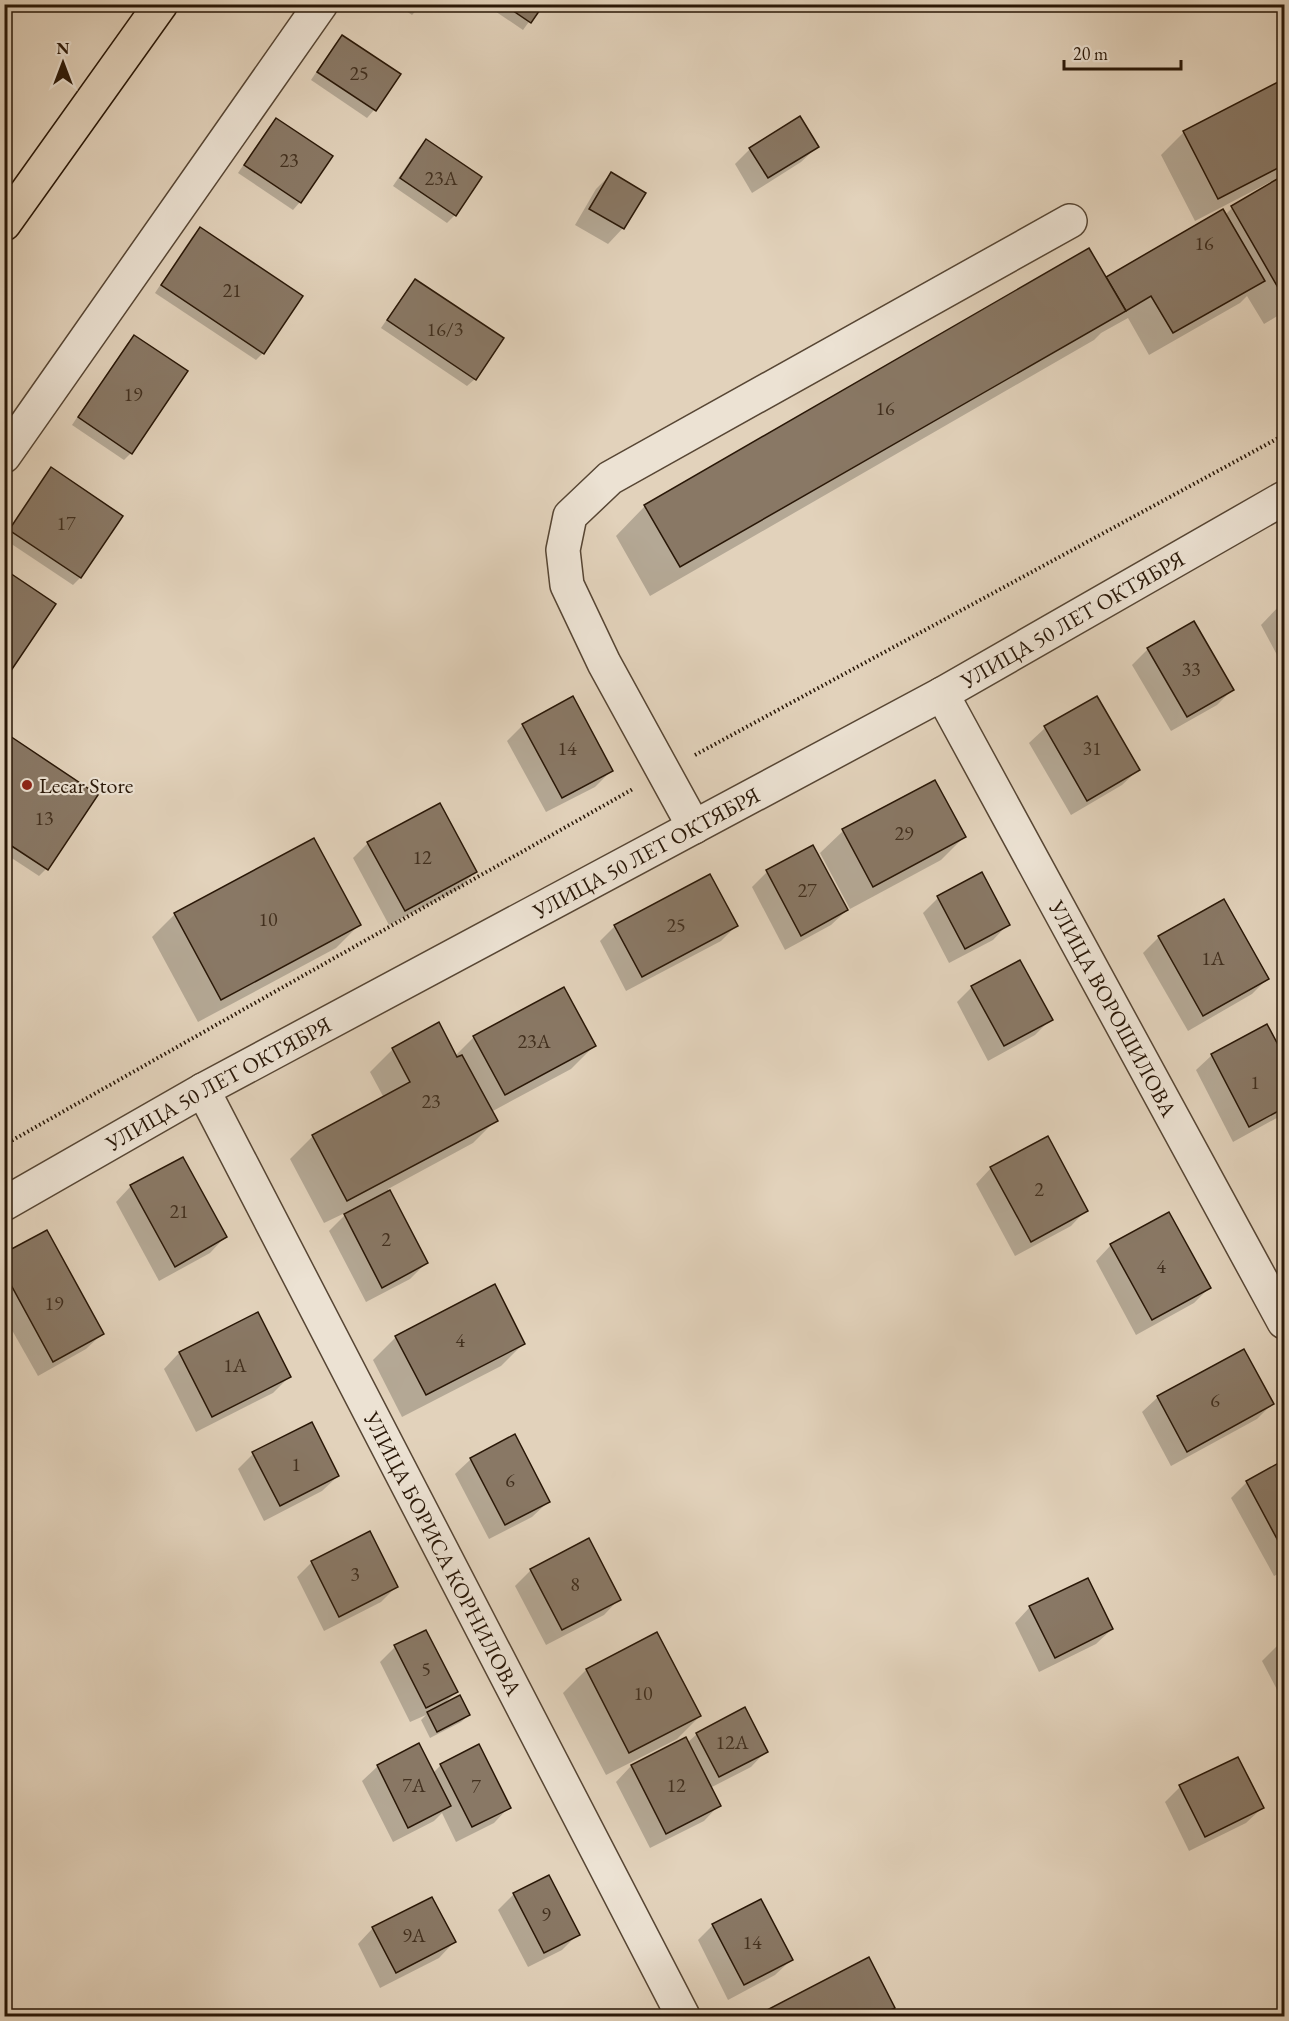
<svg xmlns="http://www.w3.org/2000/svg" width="1289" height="2021" font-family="'EB Garamond',serif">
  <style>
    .shadow { fill: #0003 }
    .building { fill: #897865; stroke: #291707; stroke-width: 1.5 }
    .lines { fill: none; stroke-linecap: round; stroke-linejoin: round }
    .minor-casing { stroke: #574634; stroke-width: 36 }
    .major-casing { stroke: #291707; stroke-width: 36 }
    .path { stroke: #291707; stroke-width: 4; stroke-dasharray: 1.5 3; stroke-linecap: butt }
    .minor { stroke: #ece2d3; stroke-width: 33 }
    .major { stroke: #e2d2bb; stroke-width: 33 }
    .poi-dot { fill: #8f2418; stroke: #ece2d3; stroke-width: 2 }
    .labels { text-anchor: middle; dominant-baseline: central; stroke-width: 4.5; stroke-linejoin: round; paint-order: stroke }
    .number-label { font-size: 20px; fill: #412f1e }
    .street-label { font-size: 22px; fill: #291707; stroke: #ece2d3 }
    .poi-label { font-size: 22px; fill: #291707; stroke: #ece2d3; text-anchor: start }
  </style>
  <rect width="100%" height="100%" fill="#e2d2bb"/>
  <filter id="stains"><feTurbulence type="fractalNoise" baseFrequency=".00333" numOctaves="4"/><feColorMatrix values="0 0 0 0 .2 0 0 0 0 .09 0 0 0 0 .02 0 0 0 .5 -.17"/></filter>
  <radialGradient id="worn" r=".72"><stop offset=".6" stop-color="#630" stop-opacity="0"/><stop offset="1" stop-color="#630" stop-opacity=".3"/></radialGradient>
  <g class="shadow">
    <path d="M 396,4 L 422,4 L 412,15 Z"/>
    <path d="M 542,4 L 523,30 L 486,5 L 487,4 Z"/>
    <path d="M 342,37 L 399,74 L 374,110 L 367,118 L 311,80 L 335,44 Z"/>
    <path d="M 1284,81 L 1284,312 L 1264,324 L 1247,296 L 1240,303 L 1149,355 L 1128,318 L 1101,333 L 1094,340 L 650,596 L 616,536 L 645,506 L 1105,279 L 1225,215 L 1232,208 L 1271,185 L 1270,182 L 1195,221 L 1161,155 L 1184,132 Z"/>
    <path d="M 276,120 L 300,202 L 293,210 L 238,173 L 269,127 Z"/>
    <path d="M 426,141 L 480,177 L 455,215 L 447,223 L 393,186 L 418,149 Z"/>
    <path d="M 817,147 L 801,162 L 752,193 L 735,164 L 750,149 Z"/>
    <path d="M 611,174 L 623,228 L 608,244 L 575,225 L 596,189 Z"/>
    <path d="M 200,229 L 263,353 L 256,360 L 155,293 L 192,237 Z"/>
    <path d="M 415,281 L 475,379 L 467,386 L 381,328 L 408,289 Z"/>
    <path d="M 134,337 L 131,453 L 124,460 L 72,425 L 127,344 Z"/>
    <path d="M 51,469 L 121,516 L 80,578 L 73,585 L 4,539 L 4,536 L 44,476 Z"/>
    <path d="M 1284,601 L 1284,668 L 1261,625 Z"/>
    <path d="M 1148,649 L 1232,690 L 1217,705 L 1171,731 L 1132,665 Z"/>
    <path d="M 1096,698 L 1138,770 L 1122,785 L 1071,815 L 1029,743 L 1045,728 Z"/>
    <path d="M 523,725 L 611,771 L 595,787 L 546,812 L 507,741 Z"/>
    <path d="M 4,734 L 46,869 L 39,876 L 4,853 Z"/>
    <path d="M 843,831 L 964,837 L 941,860 L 850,909 L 820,853 Z"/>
    <path d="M 368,843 L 475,872 L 460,888 L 389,925 L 353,858 Z"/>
    <path d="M 767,872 L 847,910 L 831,925 L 785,950 L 752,887 Z"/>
    <path d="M 938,898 L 1008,924 L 993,940 L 949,963 L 923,913 Z"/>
    <path d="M 1223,901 L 1267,979 L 1252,994 L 1188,1031 L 1143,953 L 1159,937 Z"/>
    <path d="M 175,914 L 359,925 L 336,948 L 198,1022 L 152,937 Z"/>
    <path d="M 615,926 L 736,926 L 721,941 L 626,991 L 600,941 Z"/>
    <path d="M 972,987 L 1051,1019 L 1035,1035 L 988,1061 L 957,1002 Z"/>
    <path d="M 1267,1026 L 1284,1059 L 1284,1114 L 1233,1142 L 1196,1070 L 1212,1055 Z"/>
    <path d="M 474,1037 L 594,1046 L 571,1069 L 491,1112 L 496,1120 L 473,1143 L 388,1189 L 426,1263 L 410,1279 L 366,1302 L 329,1231 L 349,1211 L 324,1223 L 290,1159 L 313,1136 L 384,1098 L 370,1072 L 393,1049 L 455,1056 Z"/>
    <path d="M 991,1168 L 1086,1210 L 1071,1226 L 1015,1256 L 976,1184 Z"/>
    <path d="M 131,1186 L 225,1237 L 210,1253 L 159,1281 L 116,1202 Z"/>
    <path d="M 1111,1245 L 1209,1288 L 1194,1303 L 1136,1335 L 1096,1261 Z"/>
    <path d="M 4,1255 L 102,1334 L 86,1349 L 38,1376 L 4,1316 Z"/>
    <path d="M 257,1314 L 289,1377 L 273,1393 L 196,1432 L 164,1369 L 179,1353 Z"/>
    <path d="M 396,1337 L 524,1343 L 501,1366 L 402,1417 L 373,1360 Z"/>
    <path d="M 1158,1397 L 1272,1404 L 1257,1419 L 1171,1466 L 1142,1412 Z"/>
    <path d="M 253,1454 L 338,1476 L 322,1491 L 264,1521 L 238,1469 Z"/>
    <path d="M 471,1459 L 548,1502 L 532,1517 L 489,1539 L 455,1474 Z"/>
    <path d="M 1284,1462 L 1284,1571 L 1274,1576 L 1231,1498 L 1247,1482 Z"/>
    <path d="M 312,1562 L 397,1586 L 381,1602 L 324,1631 L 297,1577 Z"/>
    <path d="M 531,1570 L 619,1599 L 604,1615 L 546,1645 L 515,1586 Z"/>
    <path d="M 1030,1607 L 1112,1629 L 1096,1644 L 1039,1672 L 1015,1623 Z"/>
    <path d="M 657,1634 L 700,1716 L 677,1739 L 606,1775 L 563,1693 L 586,1670 Z"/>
    <path d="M 1284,1642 L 1284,1703 L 1262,1661 L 1277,1646 Z"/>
    <path d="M 395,1647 L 456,1692 L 443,1705 L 469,1715 L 461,1722 L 430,1738 L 421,1720 L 426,1715 L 410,1722 L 380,1662 Z"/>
    <path d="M 697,1734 L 766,1751 L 751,1767 L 710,1788 L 719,1805 L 704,1821 L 650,1848 L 616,1782 L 631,1766 L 685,1739 L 687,1743 Z"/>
    <path d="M 441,1765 L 509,1807 L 494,1823 L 456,1842 L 442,1813 L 434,1821 L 393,1842 L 362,1781 L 378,1766 L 433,1773 Z"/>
    <path d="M 1180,1787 L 1262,1808 L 1246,1823 L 1189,1851 L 1165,1802 Z"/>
    <path d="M 514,1894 L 578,1934 L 562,1950 L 528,1967 L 498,1910 Z"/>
    <path d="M 713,1925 L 791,1960 L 775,1975 L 728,2000 L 698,1940 Z"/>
    <path d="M 373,1928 L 454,1942 L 439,1958 L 380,1988 L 358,1944 Z"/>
    <path d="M 893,2007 L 884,2016 L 761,2016 L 764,2013 Z"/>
  </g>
  <g class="building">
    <path d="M 503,4 L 544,4 L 531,23 Z"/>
    <path d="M 342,35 L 401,74 L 376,111 L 317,72 Z"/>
    <path d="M 1284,79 L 1284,165 L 1218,199 L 1183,131 Z"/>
    <path d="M 800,116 L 819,147 L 768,178 L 749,148 Z"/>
    <path d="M 276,118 L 333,156 L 301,203 L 244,165 Z"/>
    <path d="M 426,139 L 482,177 L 456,216 L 400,178 Z"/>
    <path d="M 611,172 L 646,193 L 624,229 L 589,209 Z"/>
    <path d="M 1284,175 L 1284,298 L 1231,206 Z"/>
    <path d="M 1223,209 L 1265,281 L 1173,333 L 1151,296 L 1126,311 L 1106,277 Z"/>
    <path d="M 200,227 L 303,296 L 264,354 L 161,285 Z"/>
    <path d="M 1089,248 L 1126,311 L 680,567 L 644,505 Z"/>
    <path d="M 415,279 L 504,338 L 476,380 L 387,320 Z"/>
    <path d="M 134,335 L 188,371 L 132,454 L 78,417 Z"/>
    <path d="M 51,467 L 123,516 L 81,578 L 9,530 Z"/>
    <path d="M 4,569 L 56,604 L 4,681 Z"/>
    <path d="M 1194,621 L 1234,690 L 1187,717 L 1147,648 Z"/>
    <path d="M 573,696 L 613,771 L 562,798 L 522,724 Z"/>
    <path d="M 1097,696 L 1140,770 L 1087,801 L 1044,726 Z"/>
    <path d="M 4,732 L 98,795 L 48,870 L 4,841 Z"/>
    <path d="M 935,780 L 966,837 L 873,887 L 842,829 Z"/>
    <path d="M 440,803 L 477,872 L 405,911 L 367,842 Z"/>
    <path d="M 314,838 L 361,925 L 221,1000 L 174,913 Z"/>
    <path d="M 813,845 L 848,910 L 801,936 L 766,870 Z"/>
    <path d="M 982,872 L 1010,925 L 965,949 L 937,896 Z"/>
    <path d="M 710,874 L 738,926 L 642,977 L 614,925 Z"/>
    <path d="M 1224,899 L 1269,979 L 1203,1016 L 1158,936 Z"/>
    <path d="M 1020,960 L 1053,1020 L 1004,1046 L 971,986 Z"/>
    <path d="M 564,987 L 596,1046 L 505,1095 L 473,1036 Z"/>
    <path d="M 439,1022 L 457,1057 L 462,1055 L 498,1121 L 347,1201 L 312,1135 L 410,1082 L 392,1048 Z"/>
    <path d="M 1267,1024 L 1284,1056 L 1284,1108 L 1249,1127 L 1211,1054 Z"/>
    <path d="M 1048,1136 L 1088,1211 L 1031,1242 L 990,1167 Z"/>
    <path d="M 183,1157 L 227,1237 L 175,1267 L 130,1185 Z"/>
    <path d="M 390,1190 L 428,1263 L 382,1288 L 344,1214 Z"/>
    <path d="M 1169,1212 L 1211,1288 L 1152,1320 L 1110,1244 Z"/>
    <path d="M 47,1230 L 104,1334 L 53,1362 L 4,1272 L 4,1253 Z"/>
    <path d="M 495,1284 L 525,1344 L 426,1395 L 395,1336 Z"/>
    <path d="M 258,1312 L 291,1377 L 212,1417 L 179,1352 Z"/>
    <path d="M 1244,1349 L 1274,1404 L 1187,1452 L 1157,1396 Z"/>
    <path d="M 312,1422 L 339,1476 L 280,1506 L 252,1452 Z"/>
    <path d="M 515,1434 L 550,1502 L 505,1525 L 470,1458 Z"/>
    <path d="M 1284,1460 L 1284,1552 L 1246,1481 Z"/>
    <path d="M 370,1531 L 398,1587 L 339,1617 L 311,1561 Z"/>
    <path d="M 589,1538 L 621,1600 L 562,1630 L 530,1569 Z"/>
    <path d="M 1088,1578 L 1113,1629 L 1055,1658 L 1029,1606 Z"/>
    <path d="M 426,1630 L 458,1692 L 426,1708 L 394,1645 Z"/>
    <path d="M 657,1632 L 701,1716 L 629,1753 L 586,1669 Z"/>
    <path d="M 460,1695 L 470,1715 L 437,1732 L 427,1712 Z"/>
    <path d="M 745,1707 L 768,1752 L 719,1777 L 696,1733 Z"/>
    <path d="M 686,1737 L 721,1806 L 666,1834 L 631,1765 Z"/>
    <path d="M 419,1743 L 451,1806 L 408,1828 L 377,1765 Z"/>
    <path d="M 479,1744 L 511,1808 L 472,1827 L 440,1764 Z"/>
    <path d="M 1238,1757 L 1264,1808 L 1205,1837 L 1179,1785 Z"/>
    <path d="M 549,1875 L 580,1935 L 544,1953 L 513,1893 Z"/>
    <path d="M 432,1897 L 456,1942 L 396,1973 L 372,1927 Z"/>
    <path d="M 761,1899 L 793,1960 L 744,1985 L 712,1924 Z"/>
    <path d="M 869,1957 L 895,2008 L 878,2016 L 765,2016 L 763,2012 Z"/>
  </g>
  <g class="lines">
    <defs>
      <g id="minor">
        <path d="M 4,456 L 321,4"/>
        <path id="s1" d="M 942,694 L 1284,1322"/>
        <path d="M 694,827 L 604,663 L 567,585 L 563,550 L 570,516 L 610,478 L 1070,221"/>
        <path id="s2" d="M 203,1090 L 683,2016"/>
        <path id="s3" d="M 4,1204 L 203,1090 L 942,694 L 1284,498"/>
      </g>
      <path id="major" d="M 4,224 L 161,4"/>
    </defs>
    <use href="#minor" class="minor-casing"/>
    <use href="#major" class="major-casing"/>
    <g class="path">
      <path d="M 695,755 L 1284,435"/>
      <path d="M 4,1145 L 633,789"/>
    </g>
    <use href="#minor" class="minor"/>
    <use href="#major" class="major"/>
  </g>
  <circle class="poi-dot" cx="27" cy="785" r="6"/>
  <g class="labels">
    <g class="number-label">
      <text x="359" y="73">25</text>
      <text x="289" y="160">23</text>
      <text x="441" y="178">23А</text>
      <text x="1204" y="243">16</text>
      <text x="232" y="290">21</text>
      <text x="445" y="329">16/3</text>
      <text x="133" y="394">19</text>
      <text x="885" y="408">16</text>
      <text x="66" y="523">17</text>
      <text x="1191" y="669">33</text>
      <text x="567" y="748">14</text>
      <text x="1092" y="748">31</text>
      <text x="44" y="818">13</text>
      <text x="904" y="833">29</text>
      <text x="422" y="857">12</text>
      <text x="807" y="890">27</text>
      <text x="268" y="919">10</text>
      <text x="676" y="925">25</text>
      <text x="1213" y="958">1А</text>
      <text x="534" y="1041">23А</text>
      <text x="1255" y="1082">1</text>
      <text x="431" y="1101">23</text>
      <text x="1039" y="1189">2</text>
      <text x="179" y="1211">21</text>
      <text x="386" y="1239">2</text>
      <text x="1161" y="1266">4</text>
      <text x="54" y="1303">19</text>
      <text x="460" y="1340">4</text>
      <text x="235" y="1365">1А</text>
      <text x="1215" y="1400">6</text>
      <text x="296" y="1464">1</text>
      <text x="510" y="1480">6</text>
      <text x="355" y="1574">3</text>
      <text x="575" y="1584">8</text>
      <text x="426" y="1669">5</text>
      <text x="643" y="1693">10</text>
      <text x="732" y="1742">12А</text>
      <text x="414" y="1785">7А</text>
      <text x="676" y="1785">12</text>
      <text x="476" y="1786">7</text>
      <text x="546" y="1914">9</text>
      <text x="414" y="1935">9А</text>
      <text x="752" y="1942">14</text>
    </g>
    <g class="street-label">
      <text stroke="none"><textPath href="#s3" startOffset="1218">УЛИЦА 50 ЛЕТ ОКТЯБРЯ</textPath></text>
      <text stroke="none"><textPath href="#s3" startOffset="732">УЛИЦА 50 ЛЕТ ОКТЯБРЯ</textPath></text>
      <text stroke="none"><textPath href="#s1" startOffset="358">УЛИЦА ВОРОШИЛОВА</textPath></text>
      <text stroke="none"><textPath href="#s3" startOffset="246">УЛИЦА 50 ЛЕТ ОКТЯБРЯ</textPath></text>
      <text stroke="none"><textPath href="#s2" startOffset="522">УЛИЦА БОРИСА КОРНИЛОВА</textPath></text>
    </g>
    <g class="poi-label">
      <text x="39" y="785">Lecar Store</text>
    </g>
  </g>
  <rect width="1289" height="2021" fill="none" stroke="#e2d2bb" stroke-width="24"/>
  <rect x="6" y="6" width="1277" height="2009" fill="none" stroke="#291707" stroke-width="3"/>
  <rect x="12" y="12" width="1265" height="1997" fill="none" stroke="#291707" stroke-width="1.5"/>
  <g transform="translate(63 63)" stroke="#ece2d3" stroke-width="4.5" paint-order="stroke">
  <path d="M0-4.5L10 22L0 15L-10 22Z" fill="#291707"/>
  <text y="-9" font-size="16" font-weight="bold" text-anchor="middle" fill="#291707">N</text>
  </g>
  <path d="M1064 60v9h117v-9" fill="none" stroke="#291707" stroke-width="3"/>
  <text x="1073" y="60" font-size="18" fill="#291707" stroke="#ece2d3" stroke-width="4.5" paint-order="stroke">20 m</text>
  <rect width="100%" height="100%" filter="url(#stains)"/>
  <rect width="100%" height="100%" fill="url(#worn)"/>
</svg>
